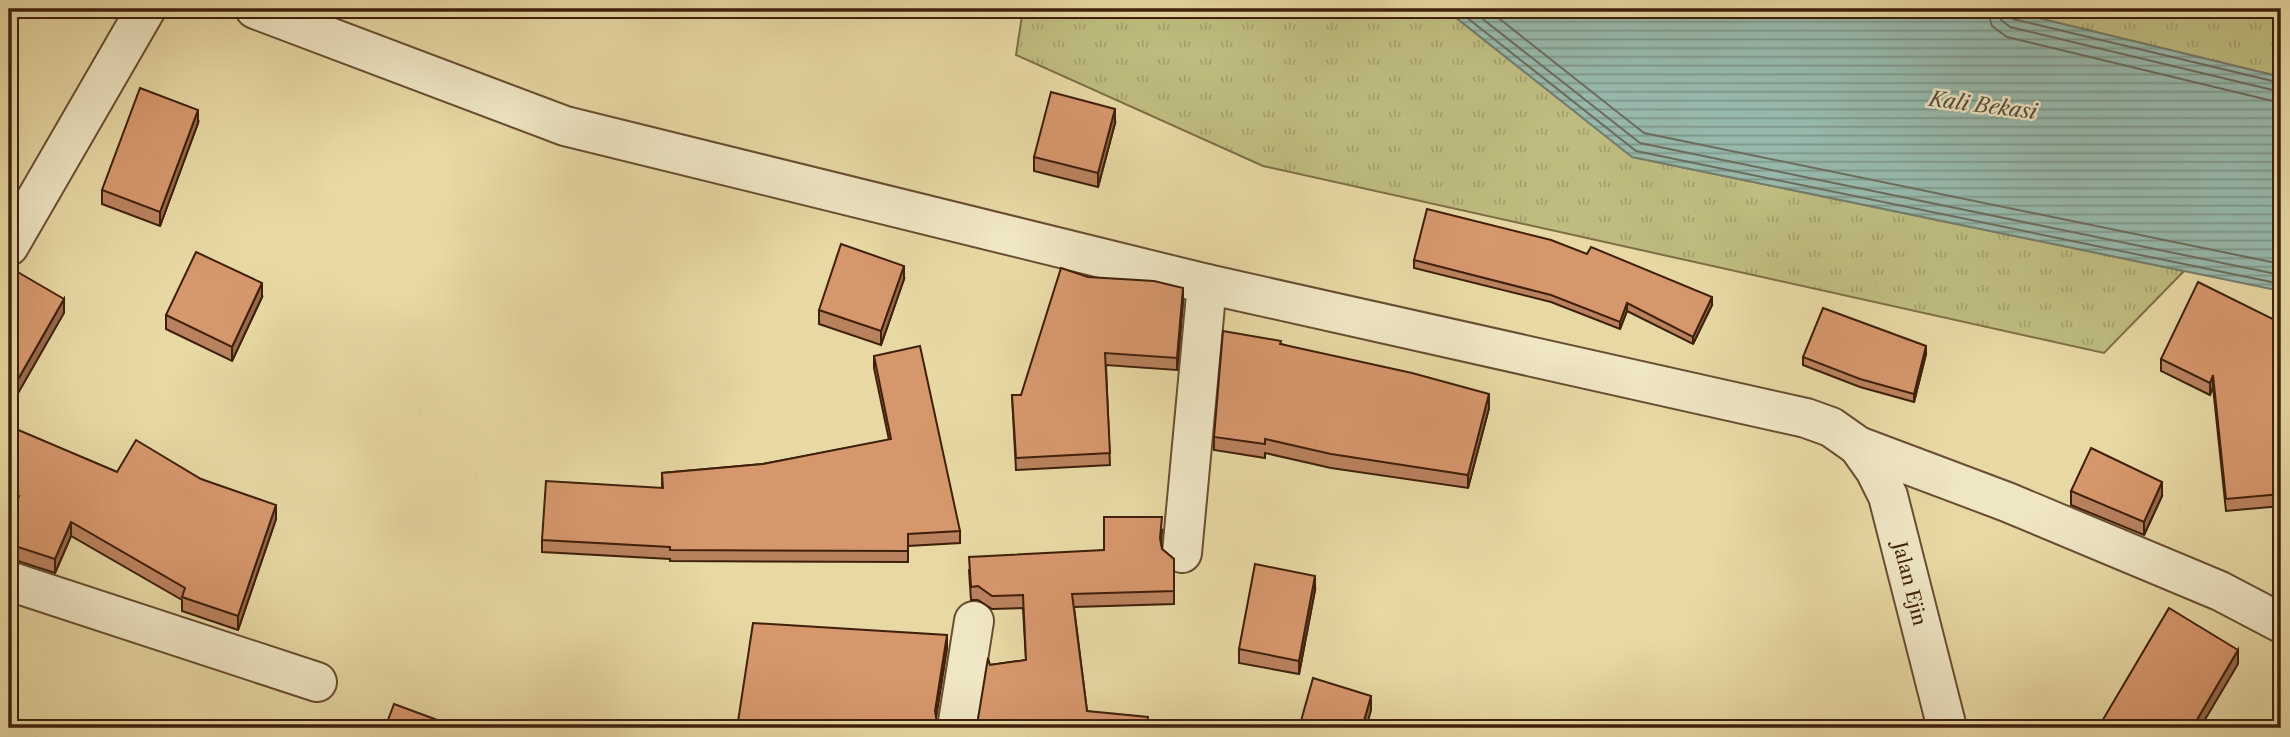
<svg xmlns="http://www.w3.org/2000/svg" width="2290" height="737" font-family="'Libre Caslon Text',serif">
  <style>
    .grass { fill: url(#grass-tufts); stroke: #7e6e46; stroke-width: 2 }
    .water { fill: url(#water-rules); stroke: #747c6c; stroke-width: 2 }
    .lines { fill: none; stroke-linecap: round; stroke-linejoin: round }
    .shore { stroke: #6b6c5c; stroke-width: 2 }
    .minor-casing { stroke: #694e31; stroke-width: 42 }
    .minor { stroke: #efe6c4; stroke-width: 38 }
    .wall { fill: #b9825e; stroke: #3f200b; stroke-width: 2 }
    .shaded-wall { fill: #966a4c; stroke: #3f200b; stroke-width: 2 }
    .building { fill: #d7976d; stroke: #3f200b; stroke-width: 2 }
    .labels { text-anchor: middle; dominant-baseline: central; stroke-width: 5; stroke-linejoin: round; paint-order: stroke }
    .street-label { font-size: 19px; fill: #3f200b; stroke: #efe6c4 }
    .water-label { font-size: 21px; font-style: italic; fill: #594e3b; stroke: #efe6c4 }
  </style>
  <defs>
    <pattern id="grass-tufts" width="24" height="20" patternUnits="userSpaceOnUse" patternTransform="scale(1.75)"><rect width="24" height="20" fill="#bebc80"/><path d="M3 7l-1-3M5 7V3M7 7l1-3M15 17l-1-3M17 17v-4M19 17l1-3" fill="none" stroke="#a4a16d"/></pattern>
    <pattern id="water-rules" width="6" height="5" patternUnits="userSpaceOnUse" patternTransform="scale(1.75)"><rect width="6" height="5" fill="#97b9ac"/><path d="M0 2.5h6" fill="none" stroke="#7d968a"/></pattern>
  </defs>
  <rect width="100%" height="100%" fill="#e7d8a4"/>
  <filter id="stains"><feTurbulence type="fractalNoise" baseFrequency=".00286" numOctaves="4"/><feColorMatrix values="0 0 0 0 .2 0 0 0 0 .09 0 0 0 0 .02 0 0 0 .5 -.17"/></filter>
  <radialGradient id="worn" r=".72"><stop offset=".6" stop-color="#630" stop-opacity="0"/><stop offset="1" stop-color="#630" stop-opacity=".3"/></radialGradient>
  <g class="grass">
    <path d="M 1023,9 L 1445,9 L 1633,157 L 2184,271 L 2104,353 L 1263,166 L 1016,55 Z"/>
    <path d="M 2001,9 L 2281,9 L 2281,77 Z"/>
  </g>
  <path class="water" d="M 1445,9 L 2001,9 L 2281,77 L 2281,291 L 1632,157 Z"/>
  <g class="lines">
    <g class="shore">
      <path d="M 1456,9 L 1636,151 L 2281,284"/>
      <path d="M 1470,9 L 1640,143 L 2281,275"/>
      <path d="M 1487,9 L 1644,133 L 2281,264"/>
      <path d="M 1987,9 L 1992,26 L 2007,37 L 2281,103"/>
      <path d="M 1998,9 L 2001,20 L 2010,27 L 2281,92"/>
      <path d="M 2007,9 L 2013,19 L 2281,83"/>
    </g>
    <defs>
      <g id="minor">
        <path d="M 255,9 L 565,126 L 1207,284 L 1806,418 L 1831,427 L 1858,446 L 2007,502 L 2220,591 L 2281,623"/>
        <path d="M 9,246 L 146,9"/>
        <path id="s1" d="M 1858,446 L 1875,470 L 1888,496 L 1947,728"/>
        <path d="M 1182,553 L 1207,284"/>
        <path d="M 9,581 L 317,682"/>
        <path d="M 957,728 L 974,621"/>
      </g>
    </defs>
    <use href="#minor" class="minor-casing"/>
    <use href="#minor" class="minor"/>
  </g>
  <g class="wall">
    <path d="M 198,123 L 160,226 L 102,204 L 102,190 Z"/>
    <path d="M 1115,123 L 1098,187 L 1034,171 L 1034,157 Z"/>
    <path d="M 1414,260 L 1712,305 L 1693,344 L 1627,311 L 1620,329 L 1551,302 L 1414,268 Z"/>
    <path d="M 1088,277 L 1183,301 L 1177,370 L 1106,365 L 1110,465 L 1016,470 L 1012,395 L 1021,395 Z"/>
    <path d="M 904,279 L 881,345 L 819,324 L 819,310 Z"/>
    <path d="M 262,297 L 232,361 L 166,329 L 166,315 Z"/>
    <path d="M 2281,323 L 2281,506 L 2226,511 L 2213,387 L 2210,395 L 2161,371 L 2161,359 Z"/>
    <path d="M 1281,344 L 1489,408 L 1468,488 L 1331,468 L 1265,453 L 1265,458 L 1214,450 L 1214,437 Z"/>
    <path d="M 1926,354 L 1914,402 L 1860,387 L 1803,365 L 1803,357 Z"/>
    <path d="M 874,356 L 960,531 L 960,543 L 908,546 L 908,562 L 670,561 L 670,559 L 542,552 L 542,540 L 662,488 L 662,473 L 763,464 L 889,440 L 874,368 Z"/>
    <path d="M 9,427 L 117,472 L 201,479 L 276,519 L 238,630 L 182,611 L 182,600 L 71,536 L 55,573 L 15,560 L 9,561 L 9,520 L 14,508 L 9,506 Z"/>
    <path d="M 2071,491 L 2162,496 L 2144,535 L 2071,505 Z"/>
    <path d="M 1162,530 L 1161,542 L 1162,549 L 1174,559 L 1174,604 L 1074,607 L 1087,711 L 1148,728 L 978,719 L 990,665 L 1026,660 L 1023,608 L 992,609 L 978,600 L 971,600 L 969,570 L 1104,550 Z"/>
    <path d="M 1315,590 L 1299,674 L 1239,663 L 1239,649 Z"/>
  </g>
  <g class="shaded-wall">
    <path d="M 1115,109 L 1115,123 L 1098,187 L 1098,173 Z"/>
    <path d="M 198,110 L 198,123 L 160,226 L 160,212 Z"/>
    <path d="M 904,266 L 904,279 L 881,345 L 881,331 Z"/>
    <path d="M 262,283 L 262,297 L 232,361 L 232,347 Z"/>
    <path d="M 1183,288 L 1183,301 L 1177,370 L 1177,358 Z"/>
    <path d="M 1712,297 L 1712,305 L 1693,344 L 1693,337 Z"/>
    <path d="M 64,299 L 64,313 L 9,409 L 9,395 Z"/>
    <path d="M 1627,303 L 1627,311 L 1620,329 L 1620,322 Z"/>
    <path d="M 1926,346 L 1926,354 L 1914,402 L 1914,394 Z"/>
    <path d="M 2213,375 L 2213,387 L 2210,395 L 2210,383 Z"/>
    <path d="M 1489,394 L 1489,408 L 1468,488 L 1468,475 Z"/>
    <path d="M 2162,482 L 2162,496 L 2144,535 L 2144,522 Z"/>
    <path d="M 276,505 L 276,519 L 238,630 L 238,616 Z"/>
    <path d="M 71,522 L 71,536 L 55,573 L 55,559 Z"/>
    <path d="M 1315,576 L 1315,590 L 1299,674 L 1299,661 Z"/>
    <path d="M 947,635 L 947,649 L 935,725 L 935,711 Z"/>
    <path d="M 2238,650 L 2238,664 L 2200,728 L 2192,728 Z"/>
    <path d="M 1371,696 L 1371,710 L 1366,728 L 1362,728 Z"/>
  </g>
  <g class="building">
    <path d="M 140,88 L 198,110 L 160,212 L 102,190 Z"/>
    <path d="M 1051,92 L 1115,109 L 1098,173 L 1034,157 Z"/>
    <path d="M 1427,209 L 1551,240 L 1587,254 L 1591,247 L 1712,297 L 1693,337 L 1627,303 L 1620,322 L 1551,295 L 1414,260 Z"/>
    <path d="M 841,244 L 904,266 L 881,331 L 819,310 Z"/>
    <path d="M 196,252 L 262,283 L 232,347 L 166,315 Z"/>
    <path d="M 9,267 L 64,299 L 9,395 Z"/>
    <path d="M 1061,268 L 1088,277 L 1154,281 L 1183,288 L 1177,358 L 1105,353 L 1110,453 L 1016,458 L 1012,395 L 1021,395 Z"/>
    <path d="M 2198,282 L 2281,323 L 2281,494 L 2226,499 L 2213,375 L 2210,383 L 2161,359 Z"/>
    <path d="M 1823,308 L 1926,346 L 1914,394 L 1860,379 L 1803,357 Z"/>
    <path d="M 1223,331 L 1281,341 L 1280,344 L 1412,373 L 1489,394 L 1468,475 L 1331,454 L 1265,439 L 1265,444 L 1214,437 Z"/>
    <path d="M 920,346 L 960,531 L 908,534 L 908,551 L 670,550 L 670,547 L 542,540 L 546,481 L 663,488 L 662,473 L 763,464 L 891,439 L 874,356 Z"/>
    <path d="M 9,426 L 117,472 L 136,440 L 201,479 L 276,505 L 238,616 L 182,597 L 185,588 L 71,522 L 55,559 L 15,546 L 9,547 L 9,520 L 19,496 L 9,492 Z"/>
    <path d="M 2091,448 L 2162,482 L 2144,522 L 2071,491 Z"/>
    <path d="M 1104,517 L 1162,517 L 1160,538 L 1162,549 L 1174,559 L 1174,591 L 1072,594 L 1087,711 L 1148,717 L 1147,728 L 974,728 L 978,719 L 988,658 L 990,665 L 1026,660 L 1023,595 L 992,596 L 978,586 L 971,587 L 969,557 L 1104,550 Z"/>
    <path d="M 1255,564 L 1315,576 L 1299,661 L 1239,649 Z"/>
    <path d="M 2169,608 L 2238,650 L 2192,728 L 2098,728 Z"/>
    <path d="M 753,623 L 947,635 L 935,711 L 937,723 L 943,728 L 925,727 L 925,728 L 737,728 Z"/>
    <path d="M 1313,678 L 1371,696 L 1362,728 L 1299,728 Z"/>
    <path d="M 394,704 L 459,728 L 385,728 Z"/>
  </g>
  <g class="labels">
    <g class="street-label">
      <text stroke="none"><textPath href="#s1" startOffset="149">Jalan Ejin</textPath></text>
    </g>
    <g class="water-label">
      <text transform="translate(1983 105) rotate(7)">Kali Bekasi</text>
    </g>
  </g>
  <rect width="2290" height="737" fill="none" stroke="#e7d8a4" stroke-width="35"/>
  <rect x="10" y="10" width="2269" height="716" fill="none" stroke="#3f200b" stroke-width="3.5"/>
  <rect x="18" y="18" width="2255" height="702" fill="none" stroke="#3f200b" stroke-width="2"/>
  <rect width="100%" height="100%" filter="url(#stains)"/>
  <rect width="100%" height="100%" fill="url(#worn)"/>
</svg>
